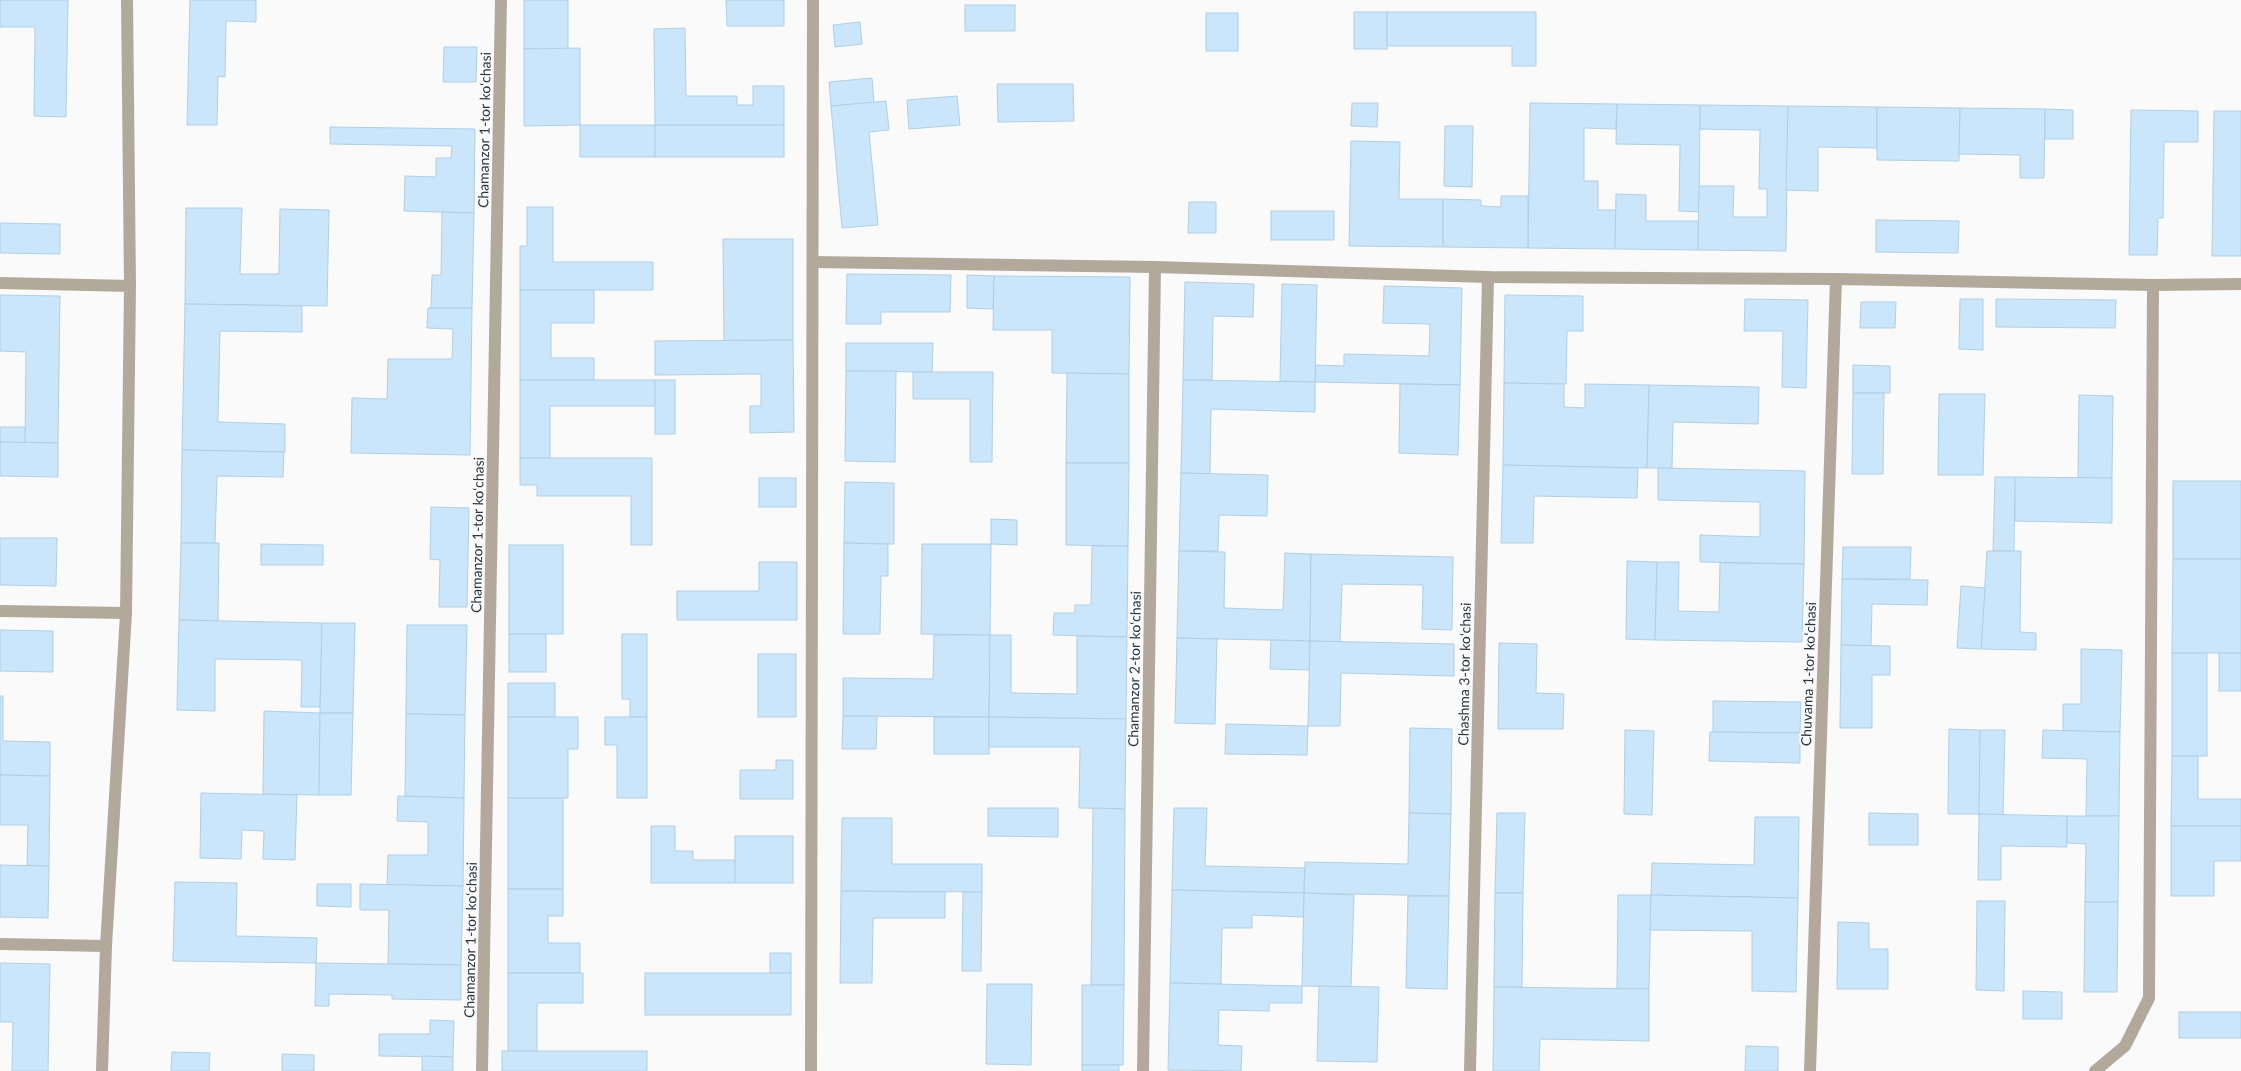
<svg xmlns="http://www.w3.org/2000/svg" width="2241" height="1071" font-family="Lato,sans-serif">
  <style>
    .building { fill: #cbe6fa; stroke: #b0cfe6 }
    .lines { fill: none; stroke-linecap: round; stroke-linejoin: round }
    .minor { stroke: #b2a99c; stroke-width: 12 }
    .labels { text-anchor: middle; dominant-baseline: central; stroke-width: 4; stroke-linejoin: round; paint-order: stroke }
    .street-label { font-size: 14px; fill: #29353f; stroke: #fafafa }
  </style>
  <rect width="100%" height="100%" fill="#fafafa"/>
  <g class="building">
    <path d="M 0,0 L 68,0 L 66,117 L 34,116 L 35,27 L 0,27 Z"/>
    <path d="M 190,0 L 256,0 L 256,22 L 226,21 L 225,77 L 218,76 L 217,125 L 187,125 Z"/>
    <rect x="524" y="0" width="44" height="49"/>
    <path d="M 726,0 L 784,0 L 784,26 L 727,26 Z"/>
    <rect x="965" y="5" width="50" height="26"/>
    <rect x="1354" y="12" width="33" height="37"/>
    <path d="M 1387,12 L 1536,12 L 1536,66 L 1512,66 L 1512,46 L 1387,46 Z"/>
    <rect x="1206" y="13" width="32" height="38"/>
    <path d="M 860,22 L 862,44 L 835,47 L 833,25 Z"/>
    <path d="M 685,28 L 686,96 L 737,96 L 737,105 L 753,105 L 753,86 L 784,86 L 784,125 L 655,125 L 654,29 Z"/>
    <path d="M 444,47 L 477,47 L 476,82 L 443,82 Z"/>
    <path d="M 580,48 L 580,125 L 524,126 L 524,49 Z"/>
    <path d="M 872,78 L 874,103 L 831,106 L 829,82 Z"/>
    <path d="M 997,84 L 1073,84 L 1074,121 L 998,122 Z"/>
    <path d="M 957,96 L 960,125 L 909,129 L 907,100 Z"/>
    <path d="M 886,101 L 889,130 L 869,132 L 878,225 L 842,228 L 831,106 Z"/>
    <path d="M 1352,103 L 1378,103 L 1377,127 L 1351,126 Z"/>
    <path d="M 1530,103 L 1617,104 L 1616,129 L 1584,128 L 1584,181 L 1598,181 L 1598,210 L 1616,210 L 1615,249 L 1528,248 Z"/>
    <path d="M 1617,104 L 1700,105 L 1699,212 L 1679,211 L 1680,145 L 1616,144 Z"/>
    <path d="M 1700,105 L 1788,106 L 1786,251 L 1698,250 L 1699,186 L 1734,186 L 1733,217 L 1767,217 L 1767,189 L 1759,189 L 1760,130 L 1700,129 Z"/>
    <path d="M 1788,106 L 1877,107 L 1877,148 L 1818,147 L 1818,191 L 1786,190 Z"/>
    <path d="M 1877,107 L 1960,108 L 1959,161 L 1877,160 Z"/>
    <path d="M 1960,108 L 2045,109 L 2044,178 L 2020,178 L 2020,155 L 1959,154 Z"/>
    <path d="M 2045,109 L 2073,110 L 2073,139 L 2045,139 Z"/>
    <path d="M 2131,110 L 2198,111 L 2198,142 L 2164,142 L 2163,218 L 2158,218 L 2157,255 L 2129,255 Z"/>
    <path d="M 2214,111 L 2241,111 L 2241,256 L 2212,256 Z"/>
    <rect x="580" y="125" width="75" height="32"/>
    <rect x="655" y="125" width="129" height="32"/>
    <path d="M 1445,126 L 1473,126 L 1472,187 L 1444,186 Z"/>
    <path d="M 330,127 L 475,129 L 474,213 L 404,211 L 405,176 L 436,177 L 436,158 L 451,158 L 452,146 L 330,144 Z"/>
    <path d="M 1351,141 L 1400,142 L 1399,199 L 1443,199 L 1443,247 L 1349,246 Z"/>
    <path d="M 1616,194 L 1646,195 L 1646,221 L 1698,221 L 1698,250 L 1615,249 Z"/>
    <path d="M 1501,196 L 1528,196 L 1528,248 L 1443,247 L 1443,199 L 1481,200 L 1481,206 L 1501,207 Z"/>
    <path d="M 1189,202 L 1216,202 L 1216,233 L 1188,233 Z"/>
    <path d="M 527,207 L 553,207 L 553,262 L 653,262 L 653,290 L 520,290 L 520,246 L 527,246 Z"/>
    <path d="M 186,208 L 242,208 L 240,274 L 279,274 L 280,209 L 329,210 L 327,306 L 185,304 Z"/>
    <rect x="1271" y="211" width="63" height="29"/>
    <path d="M 442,212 L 474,213 L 472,308 L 431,308 L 432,275 L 441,275 Z"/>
    <path d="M 1876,220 L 1959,221 L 1958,253 L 1876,252 Z"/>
    <path d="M 0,223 L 60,224 L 60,254 L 0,253 Z"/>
    <path d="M 723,239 L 793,239 L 793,340 L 724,341 Z"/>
    <path d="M 847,274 L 951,275 L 950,312 L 881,312 L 881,324 L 846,324 Z"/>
    <path d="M 967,275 L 994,276 L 993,309 L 967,308 Z"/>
    <path d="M 994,276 L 1130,277 L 1129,374 L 1052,373 L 1052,330 L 993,330 Z"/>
    <path d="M 1185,282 L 1254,284 L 1253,317 L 1213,316 L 1212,380 L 1183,380 Z"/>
    <path d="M 1282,284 L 1317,285 L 1315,382 L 1280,381 Z"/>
    <path d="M 1384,286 L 1462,288 L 1460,385 L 1315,382 L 1316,365 L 1344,366 L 1344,354 L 1429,356 L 1430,324 L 1383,323 Z"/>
    <path d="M 520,290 L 594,290 L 594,323 L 551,323 L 551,358 L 594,358 L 594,380 L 520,380 Z"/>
    <path d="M 0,295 L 60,296 L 58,443 L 25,443 L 26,352 L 0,351 Z"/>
    <path d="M 1505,295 L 1583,296 L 1583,331 L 1567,331 L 1566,384 L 1504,383 Z"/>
    <path d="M 1745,299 L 1808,300 L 1806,388 L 1782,387 L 1783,331 L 1744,331 Z"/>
    <path d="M 1960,299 L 1983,299 L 1983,350 L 1959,349 Z"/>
    <path d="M 1996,299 L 2116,300 L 2115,328 L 1996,327 Z"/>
    <path d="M 1861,302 L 1896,302 L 1895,328 L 1860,328 Z"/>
    <path d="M 185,304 L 302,306 L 302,332 L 220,331 L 218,422 L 285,424 L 285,452 L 182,450 Z"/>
    <path d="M 428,308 L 472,308 L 470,455 L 351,453 L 352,398 L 387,399 L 388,359 L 452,359 L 453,329 L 427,328 Z"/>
    <path d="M 793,340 L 794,432 L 750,433 L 750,406 L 761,406 L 761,374 L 655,375 L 655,341 Z"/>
    <path d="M 846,343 L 933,343 L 932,372 L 846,371 Z"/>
    <path d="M 1853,365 L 1890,366 L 1890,393 L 1853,393 Z"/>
    <path d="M 846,371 L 896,371 L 895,462 L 845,461 Z"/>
    <path d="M 913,372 L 993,372 L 992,462 L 970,462 L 970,399 L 913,399 Z"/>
    <path d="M 1067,373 L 1129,374 L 1129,463 L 1066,463 Z"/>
    <path d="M 520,380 L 655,380 L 655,406 L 550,406 L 550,458 L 520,458 Z"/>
    <rect x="655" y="380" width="20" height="54"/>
    <path d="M 1183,380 L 1315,382 L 1315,412 L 1211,409 L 1210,474 L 1181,473 Z"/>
    <path d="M 1504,383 L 1564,384 L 1564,407 L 1585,408 L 1585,384 L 1649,385 L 1647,468 L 1503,465 Z"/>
    <path d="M 1400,384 L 1460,385 L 1458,455 L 1399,453 Z"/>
    <path d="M 1649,385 L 1759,387 L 1758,424 L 1673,422 L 1672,468 L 1647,468 Z"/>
    <path d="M 1853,393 L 1884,393 L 1883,474 L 1852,474 Z"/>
    <path d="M 1939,394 L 1985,394 L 1983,475 L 1938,475 Z"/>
    <path d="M 2079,395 L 2113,396 L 2112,478 L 2078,478 Z"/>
    <path d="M 0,427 L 25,427 L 25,443 L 0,442 Z"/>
    <path d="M 0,442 L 58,443 L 58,477 L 0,476 Z"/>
    <path d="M 182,450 L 284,452 L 283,477 L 217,476 L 215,543 L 181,543 Z"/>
    <path d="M 520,458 L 652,458 L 652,545 L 631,545 L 631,496 L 537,496 L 537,485 L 520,485 Z"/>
    <path d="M 1066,463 L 1129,463 L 1128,546 L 1066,545 Z"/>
    <path d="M 1503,465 L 1638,468 L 1637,498 L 1534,496 L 1533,543 L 1501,543 Z"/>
    <path d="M 1658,468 L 1805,471 L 1804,564 L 1700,562 L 1700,535 L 1760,537 L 1760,502 L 1658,500 Z"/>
    <path d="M 1181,473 L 1268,475 L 1267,516 L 1219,515 L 1218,551 L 1179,551 Z"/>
    <path d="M 1995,477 L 2015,477 L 2014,551 L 1993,551 Z"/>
    <path d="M 2015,477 L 2112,478 L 2112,523 L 2015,521 Z"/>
    <rect x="759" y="478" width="37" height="29"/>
    <rect x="2173" y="481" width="68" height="78"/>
    <path d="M 845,482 L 894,483 L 894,544 L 844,543 Z"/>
    <path d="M 431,507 L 469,508 L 467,607 L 439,607 L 440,560 L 430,559 Z"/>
    <path d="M 991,519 L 1017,520 L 1017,545 L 991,544 Z"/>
    <path d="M 0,538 L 57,538 L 56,586 L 0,585 Z"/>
    <path d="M 181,543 L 219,543 L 218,621 L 179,620 Z"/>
    <path d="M 844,543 L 888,544 L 888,576 L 881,576 L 880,634 L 843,634 Z"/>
    <path d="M 261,544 L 323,545 L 323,565 L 261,565 Z"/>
    <path d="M 922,544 L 991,544 L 990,635 L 921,634 Z"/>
    <rect x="509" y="545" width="54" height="89"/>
    <path d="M 1092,546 L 1128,546 L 1127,637 L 1053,635 L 1054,613 L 1075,613 L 1075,605 L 1091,605 Z"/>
    <path d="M 1843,547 L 1911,547 L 1910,579 L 1842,579 Z"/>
    <path d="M 1179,551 L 1225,552 L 1224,608 L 1283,610 L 1285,553 L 1311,554 L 1310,641 L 1177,638 Z"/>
    <path d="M 1987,551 L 2021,551 L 2020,632 L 2036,633 L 2036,650 L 1981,649 Z"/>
    <path d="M 1311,554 L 1453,557 L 1452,630 L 1422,629 L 1423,585 L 1342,584 L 1340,642 L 1310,641 Z"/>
    <path d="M 2173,559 L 2241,559 L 2241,653 L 2172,653 Z"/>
    <path d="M 1627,561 L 1657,562 L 1655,640 L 1626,639 Z"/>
    <path d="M 759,562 L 797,562 L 797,620 L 677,620 L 677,591 L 759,591 Z"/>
    <path d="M 1657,562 L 1679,562 L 1678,611 L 1719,612 L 1720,563 L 1804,564 L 1802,642 L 1655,640 Z"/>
    <path d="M 1842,579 L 1928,580 L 1927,605 L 1872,604 L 1871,646 L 1841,645 Z"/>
    <path d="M 1961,586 L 1985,588 L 1981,649 L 1957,648 Z"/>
    <path d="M 179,620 L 322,623 L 320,707 L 301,707 L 302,660 L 215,659 L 215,711 L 177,710 Z"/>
    <path d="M 322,623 L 355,623 L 353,713 L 320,713 Z"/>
    <path d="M 407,625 L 467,625 L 465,715 L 406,714 Z"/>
    <path d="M 0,630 L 53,631 L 53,672 L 0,671 Z"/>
    <rect x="509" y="634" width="37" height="38"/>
    <path d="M 622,634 L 647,634 L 647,717 L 630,717 L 630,699 L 622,699 Z"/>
    <path d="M 934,635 L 990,635 L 989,717 L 843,716 L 843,678 L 933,679 Z"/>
    <path d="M 990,635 L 1011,635 L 1011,693 L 1077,694 L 1077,636 L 1127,637 L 1126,719 L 989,717 Z"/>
    <path d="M 1177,638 L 1217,639 L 1215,724 L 1175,723 Z"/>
    <path d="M 1271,640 L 1310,641 L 1309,670 L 1270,669 Z"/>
    <path d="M 1310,641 L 1454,644 L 1454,676 L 1341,673 L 1340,726 L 1308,726 Z"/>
    <path d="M 1499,643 L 1537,644 L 1536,693 L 1564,694 L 1563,729 L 1498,729 Z"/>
    <path d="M 1841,645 L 1890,646 L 1890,675 L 1872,675 L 1872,728 L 1840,728 Z"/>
    <path d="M 2081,649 L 2122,650 L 2120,732 L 2063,731 L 2063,704 L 2081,704 Z"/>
    <rect x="2172" y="653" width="35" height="103"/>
    <rect x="2219" y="653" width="22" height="38"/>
    <rect x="758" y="654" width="38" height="63"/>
    <rect x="508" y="683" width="47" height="34"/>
    <path d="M 0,696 L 3,696 L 3,741 L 50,742 L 50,776 L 0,775 Z"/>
    <path d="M 1713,701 L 1801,702 L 1800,733 L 1713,732 Z"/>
    <path d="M 264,711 L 320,713 L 319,795 L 263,794 Z"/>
    <path d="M 320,713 L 353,713 L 351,795 L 319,795 Z"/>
    <path d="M 406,714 L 465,715 L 464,798 L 405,796 Z"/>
    <path d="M 843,716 L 877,716 L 876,749 L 842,749 Z"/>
    <path d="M 508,717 L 578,717 L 578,749 L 568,749 L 568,798 L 508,798 Z"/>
    <path d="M 605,717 L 647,717 L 647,798 L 617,798 L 617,745 L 605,745 Z"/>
    <rect x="934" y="717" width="55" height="37"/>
    <path d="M 989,717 L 1126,719 L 1125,809 L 1079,808 L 1080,747 L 989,747 Z"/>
    <path d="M 1226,724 L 1308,726 L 1307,755 L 1225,754 Z"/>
    <path d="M 1410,728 L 1452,729 L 1451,814 L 1409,813 Z"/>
    <path d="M 1949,729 L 1980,730 L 1979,814 L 1948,814 Z"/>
    <path d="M 1625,730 L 1654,731 L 1652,815 L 1624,814 Z"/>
    <path d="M 1980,730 L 2005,730 L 2003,815 L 1979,814 Z"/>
    <path d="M 2043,730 L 2120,732 L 2119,816 L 2086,816 L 2087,759 L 2042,758 Z"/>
    <path d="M 1710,732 L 1800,733 L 1800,763 L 1709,761 Z"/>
    <path d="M 2172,756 L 2198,756 L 2198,799 L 2241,799 L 2241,826 L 2171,826 Z"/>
    <path d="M 776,760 L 793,760 L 793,799 L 740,799 L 740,770 L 776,770 Z"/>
    <path d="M 0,775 L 50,776 L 49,866 L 27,865 L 28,825 L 0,825 Z"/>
    <path d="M 201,793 L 297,795 L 295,860 L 263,859 L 264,831 L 242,830 L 241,859 L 200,858 Z"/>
    <path d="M 398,796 L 464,798 L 463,886 L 387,885 L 388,855 L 428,855 L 428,822 L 397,821 Z"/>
    <rect x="508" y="798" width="55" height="91"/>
    <path d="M 988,808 L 1058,808 L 1058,837 L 988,836 Z"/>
    <path d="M 1093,808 L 1125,809 L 1124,985 L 1091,985 Z"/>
    <path d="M 1174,808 L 1207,808 L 1205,866 L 1305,868 L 1304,893 L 1172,890 Z"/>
    <path d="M 1409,813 L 1451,814 L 1449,896 L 1304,893 L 1305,862 L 1408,864 Z"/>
    <path d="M 1497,813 L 1525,813 L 1523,893 L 1495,893 Z"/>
    <path d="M 1869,813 L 1918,814 L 1918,845 L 1869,845 Z"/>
    <path d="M 1979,814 L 2067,816 L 2067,847 L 2001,846 L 2001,880 L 1978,880 Z"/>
    <path d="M 2067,816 L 2119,816 L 2118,902 L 2085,902 L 2086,844 L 2067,843 Z"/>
    <path d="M 1755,817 L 1799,817 L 1798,898 L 1651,895 L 1652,863 L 1754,865 Z"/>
    <path d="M 842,818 L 892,818 L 892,864 L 982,864 L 982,892 L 841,891 Z"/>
    <path d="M 651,826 L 675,826 L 675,851 L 693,851 L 693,860 L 735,860 L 735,883 L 651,883 Z"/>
    <path d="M 2171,826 L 2241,826 L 2241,861 L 2214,861 L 2214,896 L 2171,896 Z"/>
    <rect x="735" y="836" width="58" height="47"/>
    <path d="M 0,865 L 49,866 L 48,918 L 0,917 Z"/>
    <path d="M 175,882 L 237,883 L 236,936 L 317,938 L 316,963 L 173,961 Z"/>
    <path d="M 317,884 L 351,884 L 351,907 L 317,906 Z"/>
    <path d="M 360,884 L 463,886 L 461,965 L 388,964 L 389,910 L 360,910 Z"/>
    <path d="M 508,889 L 563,889 L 563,916 L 548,916 L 548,943 L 580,943 L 580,973 L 508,973 Z"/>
    <path d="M 1172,890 L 1304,893 L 1304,917 L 1252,915 L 1252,928 L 1222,928 L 1221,984 L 1170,983 Z"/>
    <path d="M 841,891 L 945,892 L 945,918 L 873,918 L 872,983 L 840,983 Z"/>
    <path d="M 963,892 L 982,892 L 981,971 L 962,971 Z"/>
    <path d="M 1304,893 L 1354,895 L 1351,987 L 1302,986 Z"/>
    <path d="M 1495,893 L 1523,893 L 1522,987 L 1494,987 Z"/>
    <path d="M 1618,895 L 1651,895 L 1649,989 L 1617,989 Z"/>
    <path d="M 1651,895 L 1798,898 L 1796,992 L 1752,991 L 1752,931 L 1650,930 Z"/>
    <path d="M 1408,896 L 1449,896 L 1447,989 L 1406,988 Z"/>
    <path d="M 1977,901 L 2005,901 L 2004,991 L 1976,990 Z"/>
    <path d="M 2085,902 L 2118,902 L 2117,992 L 2084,992 Z"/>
    <path d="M 1838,922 L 1869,923 L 1869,949 L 1888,949 L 1888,989 L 1837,989 Z"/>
    <rect x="770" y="953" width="21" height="20"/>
    <path d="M 0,963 L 50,964 L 48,1071 L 12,1071 L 13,1022 L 0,1022 Z"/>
    <path d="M 316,963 L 461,965 L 461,1000 L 392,999 L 392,995 L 329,994 L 329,1006 L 315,1006 Z"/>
    <path d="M 508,973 L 583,973 L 583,1003 L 537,1003 L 537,1051 L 508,1051 Z"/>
    <rect x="645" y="973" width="146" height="42"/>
    <path d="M 1170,983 L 1302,986 L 1302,1003 L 1269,1003 L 1269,1011 L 1219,1010 L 1218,1045 L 1242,1046 L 1241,1071 L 1168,1070 Z"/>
    <path d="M 987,984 L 1032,984 L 1031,1065 L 986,1064 Z"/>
    <path d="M 1082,985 L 1124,985 L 1123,1065 L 1082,1065 Z"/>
    <path d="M 1319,986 L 1379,987 L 1377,1062 L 1317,1061 Z"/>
    <path d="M 1494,987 L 1649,989 L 1649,1041 L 1540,1039 L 1539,1071 L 1493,1071 Z"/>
    <path d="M 2023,991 L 2062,992 L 2062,1019 L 2023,1019 Z"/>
    <rect x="2179" y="1012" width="62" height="26"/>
    <path d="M 430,1020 L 454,1021 L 453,1057 L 379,1056 L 379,1034 L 430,1034 Z"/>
    <path d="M 1746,1046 L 1778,1047 L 1778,1071 L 1745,1071 Z"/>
    <rect x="502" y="1051" width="145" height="20"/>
    <path d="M 172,1052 L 210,1053 L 209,1071 L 171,1071 Z"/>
    <path d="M 282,1054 L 314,1055 L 314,1071 L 282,1071 Z"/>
    <path d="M 422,1056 L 453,1057 L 453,1071 L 422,1071 Z"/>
    <rect x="1082" y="1065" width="37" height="6"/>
  </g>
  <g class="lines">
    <g class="minor">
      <path d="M 127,0 L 130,286"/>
      <path d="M 814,262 L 1155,267 L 1488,277 L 1836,279 L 2153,285 L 2241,284"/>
      <path d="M 0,283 L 130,286 L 126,613 L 106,946 L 102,1071"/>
      <path d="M 0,611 L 126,613"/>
      <path d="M 0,944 L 106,946"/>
      <path d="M 482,1071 L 501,0"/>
      <path d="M 811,1071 L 813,0"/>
      <path d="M 1143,1071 L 1155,267"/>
      <path d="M 1470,1071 L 1488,277"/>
      <path d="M 1810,1071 L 1836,279"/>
      <path d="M 2095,1071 L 2125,1046 L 2149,998 L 2153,285"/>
    </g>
  </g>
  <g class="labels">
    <g class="street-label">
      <text transform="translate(484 130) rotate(-89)">Chamanzor 1-tor koʻchasi</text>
      <text transform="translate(477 535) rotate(-89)">Chamanzor 1-tor koʻchasi</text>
      <text transform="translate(1134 669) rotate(-89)">Chamanzor 2-tor koʻchasi</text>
      <text transform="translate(1464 674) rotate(-89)">Chashma 3-tor koʻchasi</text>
      <text transform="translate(1808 674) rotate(-88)">Chuvama 1-tor koʻchasi</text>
      <text transform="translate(470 940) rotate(-89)">Chamanzor 1-tor koʻchasi</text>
    </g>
  </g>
</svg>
